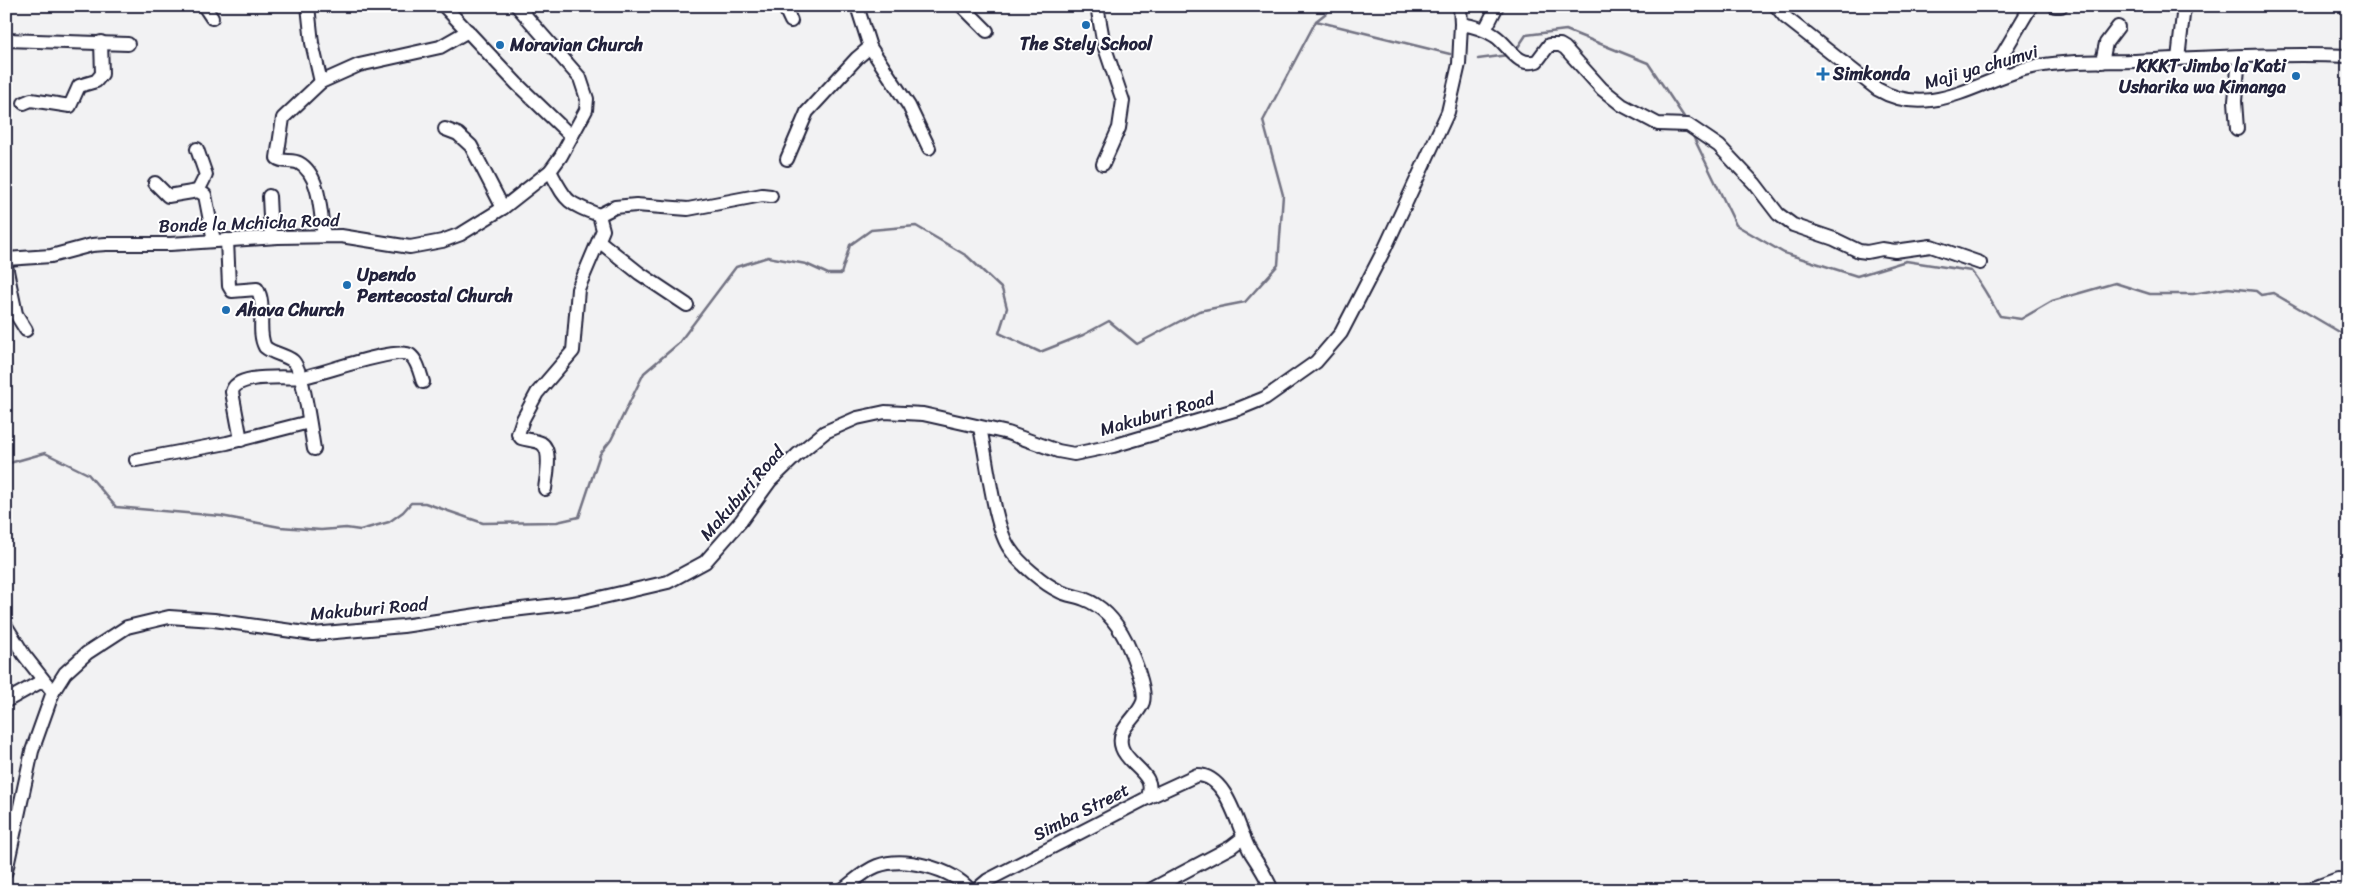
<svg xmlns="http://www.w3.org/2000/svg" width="2354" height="896" font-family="Sriracha,sans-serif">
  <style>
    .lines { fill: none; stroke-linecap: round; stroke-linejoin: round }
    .stream { stroke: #727282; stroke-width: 2.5 }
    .minor-casing { stroke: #22223b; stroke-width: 16 }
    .minor { stroke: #fff; stroke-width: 12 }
    .poi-dot { fill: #1f6fb2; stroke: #fff; stroke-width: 2 }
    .labels { text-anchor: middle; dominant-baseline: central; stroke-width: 4; stroke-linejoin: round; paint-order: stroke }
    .poi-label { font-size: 18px; font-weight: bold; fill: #22223b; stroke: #fff; text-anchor: start }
    .street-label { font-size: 18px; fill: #22223b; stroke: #fff }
  </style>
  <rect width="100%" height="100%" fill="#f2f2f3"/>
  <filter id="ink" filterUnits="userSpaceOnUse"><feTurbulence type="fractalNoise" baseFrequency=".02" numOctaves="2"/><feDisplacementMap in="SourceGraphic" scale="10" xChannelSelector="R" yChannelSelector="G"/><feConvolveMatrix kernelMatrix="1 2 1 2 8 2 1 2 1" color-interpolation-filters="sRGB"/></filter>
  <g filter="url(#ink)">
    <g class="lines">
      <g class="stream">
        <path d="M 1316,21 L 1450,54"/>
        <path d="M 1516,50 L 1526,35 L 1566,30 L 1648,63 L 1686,120"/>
        <path d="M 1478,59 L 1508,55"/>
        <path d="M 1692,134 L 1736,225 L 1784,253 L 1857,276 L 1906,261 L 1971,271 C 1983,285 1990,301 2000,316 L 2021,319 L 2052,301 L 2115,283 L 2150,294 L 2193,294 L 2228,288 L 2256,291 L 2261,295 L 2273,293 L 2348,337"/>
        <path d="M 6,464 L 45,453 L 88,474 L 116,507 L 221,516 L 280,527 L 321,530 L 346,528 L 360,530 L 389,522 L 403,512 L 411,503 L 425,503 L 483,523 L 557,522 L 579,517 L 600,454 L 611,440 L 644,373 L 678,344 L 736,267 L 768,257 L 806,264 L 828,274 L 841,274 L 850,245 L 871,230 L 916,226 L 967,256 L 1002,289 L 1007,308 L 999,333 L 1040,352 L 1083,335 L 1109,321 L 1137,344 L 1199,311 L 1245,302 L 1278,265 L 1283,195 L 1263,121 L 1316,21 L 1335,6"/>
      </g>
      <defs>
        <g id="minor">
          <path d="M 204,6 L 212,18"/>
          <path d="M 308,6 L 312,43 L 321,82"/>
          <path d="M 444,6 L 517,84 L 571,136"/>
          <path d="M 784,6 L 791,21"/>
          <path d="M 857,6 L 870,47 L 909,106 L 929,148"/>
          <path d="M 962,6 L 987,31"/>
          <path d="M 1097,6 L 1104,45 L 1123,101 L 1119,128 L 1103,164"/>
          <path d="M 1776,6 L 1785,17 L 1877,89 C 1930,120 1975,82 2028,68 C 2062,60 2100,62 2135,61 C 2205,58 2277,53 2348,56"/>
          <path d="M 2055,6 L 2061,6"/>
          <path d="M 1461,24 C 1474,26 1485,29 1495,36 C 1509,45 1517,68 1537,61 L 1549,45 L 1560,45 L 1565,48 L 1602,89 L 1622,105 L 1658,124 L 1688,125 L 1719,146 L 1755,184 L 1778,214 L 1793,225 L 1834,239 L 1859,251 L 1867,252 L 1882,249 L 1895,251 L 1931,246 L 1980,263"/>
          <path d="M 1485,30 L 1497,6"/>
          <path d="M 6,40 L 128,44"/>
          <path d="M 2178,59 L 2184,6"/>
          <path d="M 2102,62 L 2106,43 L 2118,27"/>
          <path d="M 1999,77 L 2001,57 L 2031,6"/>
          <path d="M 24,103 L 31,100 L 70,106 L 79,86 L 96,81 L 102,74 L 101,42"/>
          <path d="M 445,129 L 458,134 L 471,146 L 503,208"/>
          <path d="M 2237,129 L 2235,101 L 2239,58"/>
          <path d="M 197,149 L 206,175 L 198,191"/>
          <path d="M 787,159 L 807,112 L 857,58 L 870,47"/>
          <path d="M 155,183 L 168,196 L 198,191 L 205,195 L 214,241"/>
          <path d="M 269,196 L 271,237"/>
          <path d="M 599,215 L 615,207 L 636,205 L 688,209 L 762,195 L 771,196"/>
          <path d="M 324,236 C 320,214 321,175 299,163 C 292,159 283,163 277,158 L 283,118 L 321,82 L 359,65 L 440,47 L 468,31"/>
          <path d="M 227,240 L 229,286 L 232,291 L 257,289 C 267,305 256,330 265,347 C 273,354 284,354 293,361 C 303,369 311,432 314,449"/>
          <path d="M 599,241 L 639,273 L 687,305"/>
          <path d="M 6,259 L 51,256 L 92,245 L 106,244 L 170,244 L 278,237 L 341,236 L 410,247 L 442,241 L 461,234 L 503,208 L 550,171 L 561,156 L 586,110 L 587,99 L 580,78 L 517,6"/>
          <path d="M 6,266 L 16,314 L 26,330"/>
          <path d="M 241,440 L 232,392 C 236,372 288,379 303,377 C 322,374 397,346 410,355 C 418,361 420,374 423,382"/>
          <path d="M 136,460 L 227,443 L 309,422"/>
          <path d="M 545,489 C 546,478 553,450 541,443 C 535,440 527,440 521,438 L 518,434 L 523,419 L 537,393 L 573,351 L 578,289 L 603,230 L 599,215 C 565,202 567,202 550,171"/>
          <path d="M 6,626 L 24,655 L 53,692"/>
          <path d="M 6,701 L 42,681"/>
          <path d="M 1147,798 L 1197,775 C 1229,775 1238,831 1251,853 C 1259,865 1266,876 1272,890"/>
          <path d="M 6,871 L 32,751 L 53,692 L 65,673 L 87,653 L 127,627 L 169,617 L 214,620 L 313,634 L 403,626 L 504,611 L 582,602 L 668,582 L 705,562 L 741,521 L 770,481 L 797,455 L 825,432 L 857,418 L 885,412 L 923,414 L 1008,433 L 1058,451 L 1074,454 L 1113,446 L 1238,409 L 1265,398 L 1316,362 L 1341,333 L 1385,248 L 1448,112 L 1459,64 L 1461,24 L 1460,6"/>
          <path d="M 842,890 C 853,882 864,871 877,866 C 904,856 951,868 970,890"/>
          <path d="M 976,890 L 988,880 L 1147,798 C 1159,775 1128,766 1122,748 C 1115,729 1137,719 1143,702 C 1147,689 1132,654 1126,641 C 1117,623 1103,606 1084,599 C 1076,596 1066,595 1059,591 C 1044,584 1019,563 1010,549 C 994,527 987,458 980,428"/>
          <path d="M 1150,890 L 1231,847 L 1244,837"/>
          <path d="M 2308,890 L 2338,879"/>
        </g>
      </defs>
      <use href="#minor" class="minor-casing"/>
      <use href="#minor" class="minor"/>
    </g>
  </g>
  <g class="poi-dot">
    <circle cx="1086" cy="25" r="5"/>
    <circle cx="500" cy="45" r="5"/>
    <path d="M1820.5 66.5h5v5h5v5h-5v5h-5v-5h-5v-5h5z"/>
    <circle cx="2296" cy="76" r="5"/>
    <circle cx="347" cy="285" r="5"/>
    <circle cx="226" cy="310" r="5"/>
  </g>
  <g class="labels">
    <g class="poi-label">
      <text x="1086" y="44" text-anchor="middle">The Stely School</text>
      <text x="510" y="45">Moravian Church</text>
      <text x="2286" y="66" text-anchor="end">KKKT Jimbo la Kati<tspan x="2286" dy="21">Usharika wa Kimanga</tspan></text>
      <text x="1833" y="74">Simkonda</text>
      <text x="357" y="275">Upendo<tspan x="357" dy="21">Pentecostal Church</tspan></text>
      <text x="236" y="310">Ahava Church</text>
    </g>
    <g class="street-label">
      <text transform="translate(1981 67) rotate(-16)">Maji ya chumvi</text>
      <text transform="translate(249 223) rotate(-2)">Bonde la Mchicha Road</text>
      <text transform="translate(1157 414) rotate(-16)">Makuburi Road</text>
      <text transform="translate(742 493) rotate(-49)">Makuburi Road</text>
      <text transform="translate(369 609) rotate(-5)">Makuburi Road</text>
      <text transform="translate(1081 812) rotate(-27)">Simba Street</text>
    </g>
  </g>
  <rect width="2354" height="896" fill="none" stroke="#fff" stroke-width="25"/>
  <rect x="12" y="12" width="2329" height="871" fill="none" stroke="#22223b" stroke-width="2" filter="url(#ink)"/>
</svg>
